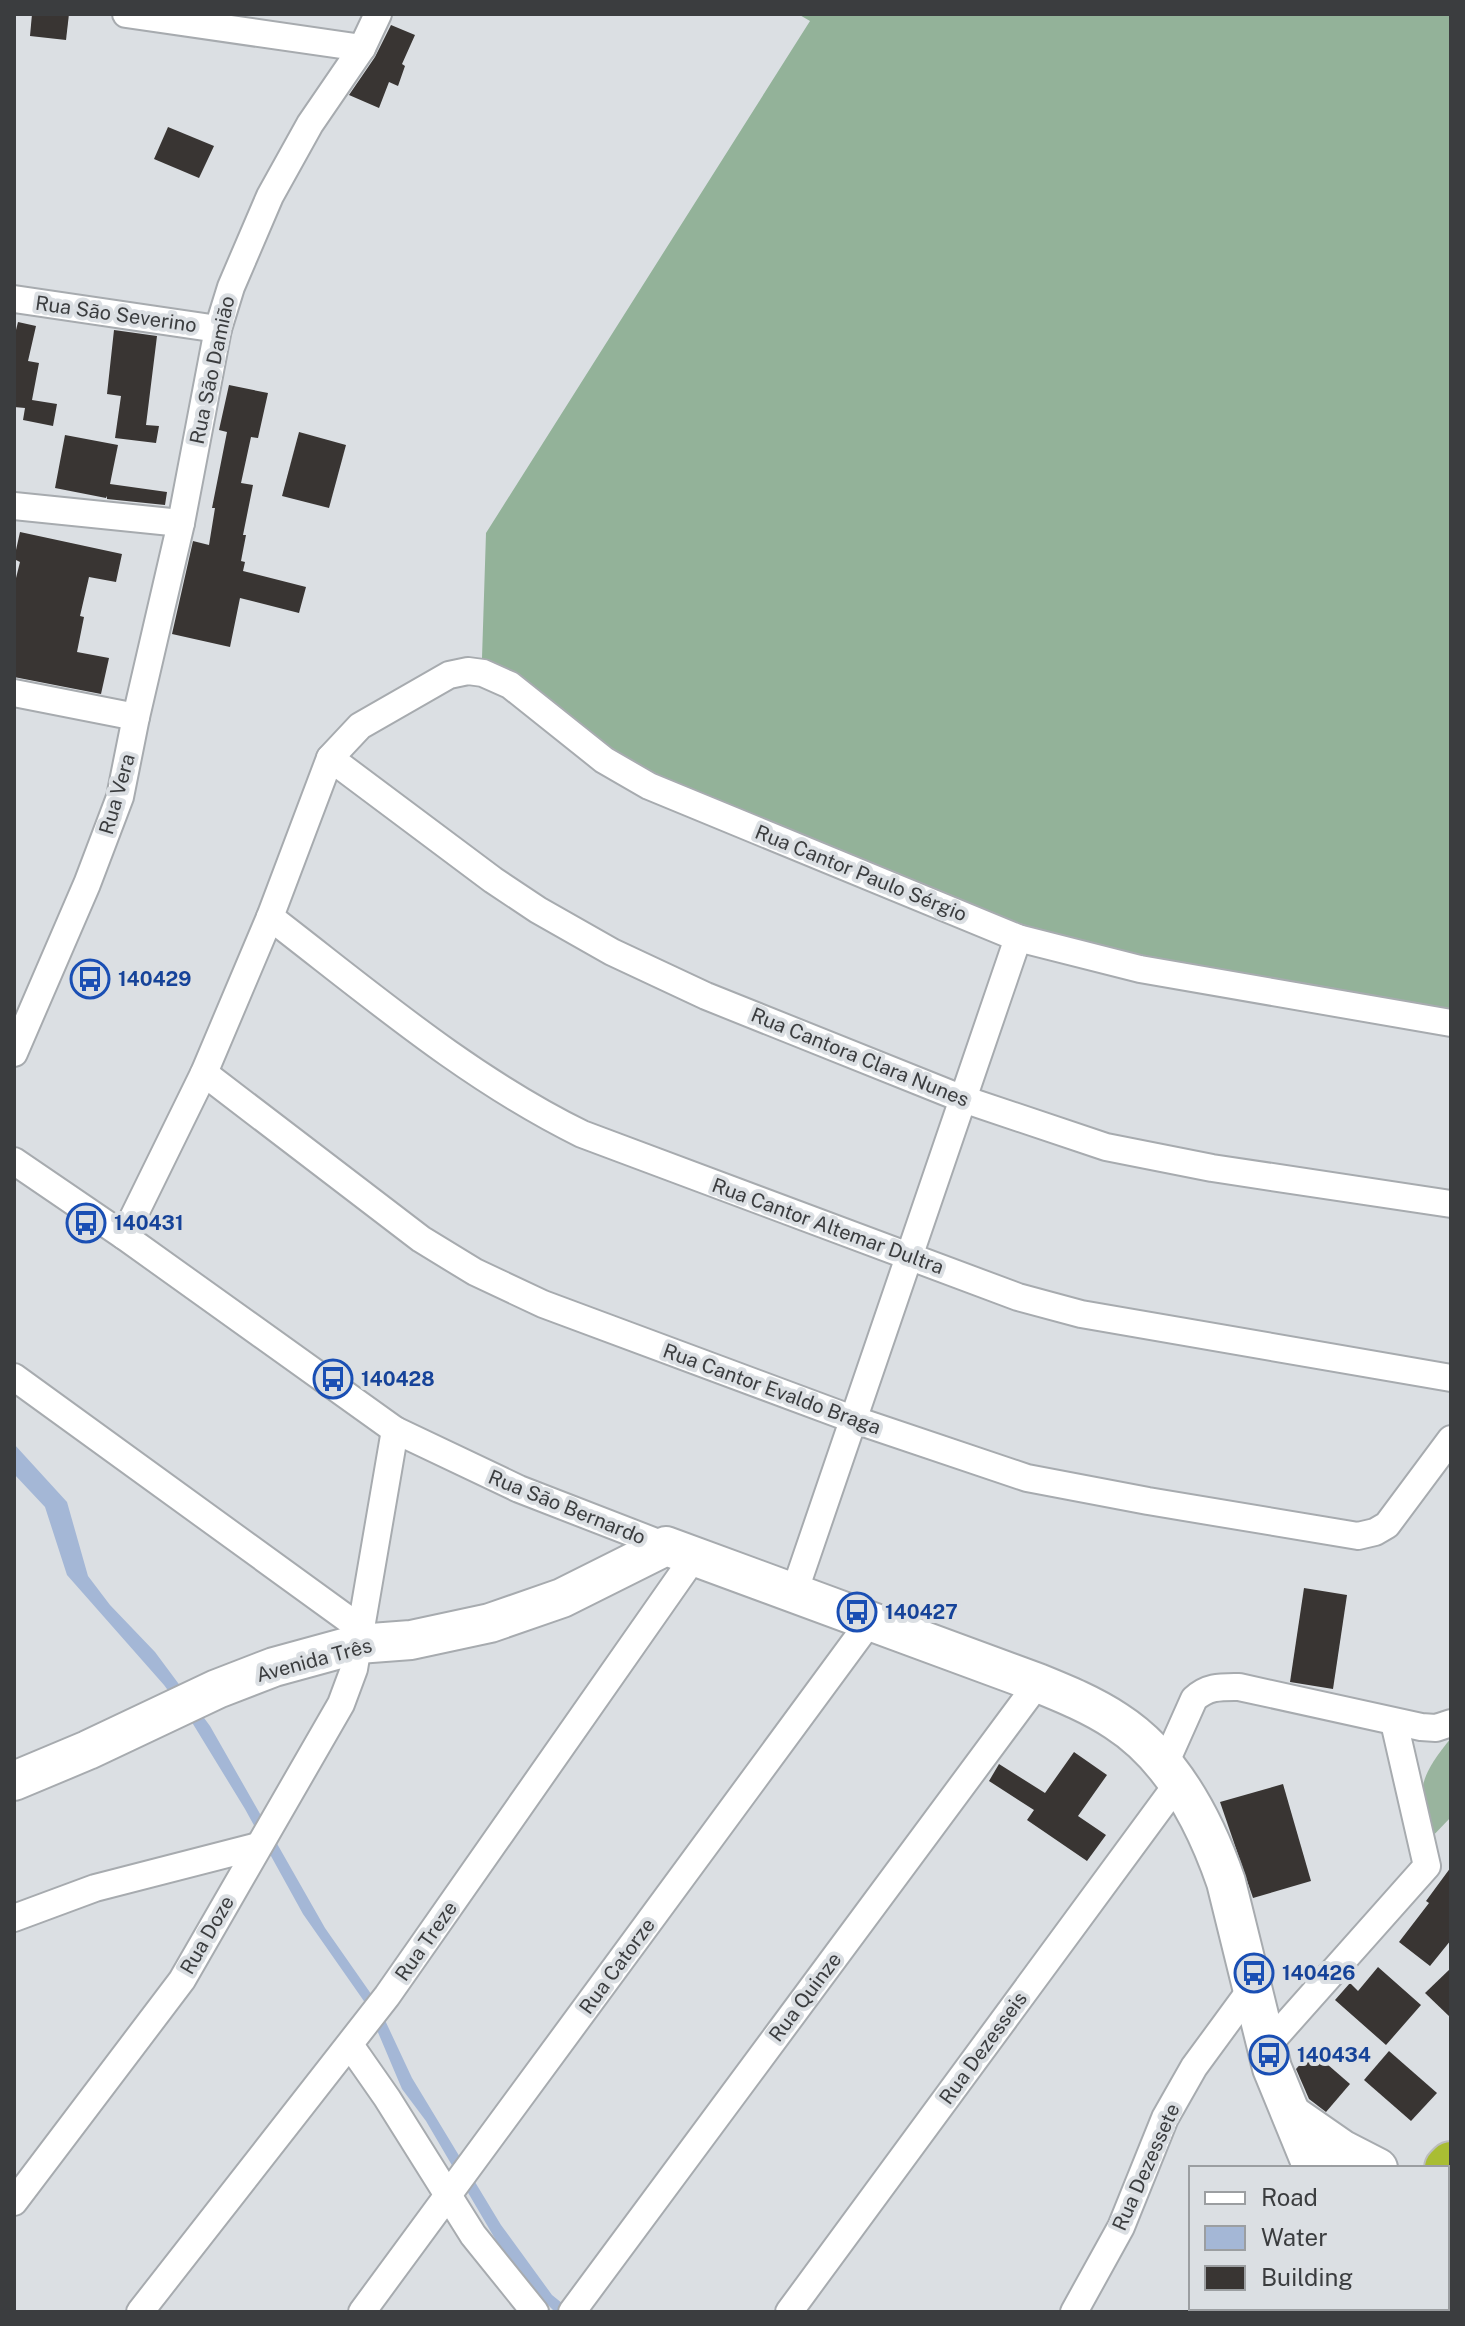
<svg xmlns="http://www.w3.org/2000/svg" width="1465" height="2326" font-family="'Public Sans',sans-serif">
  <style>
    .green { fill: #99b49e }
    .forest { fill: #93b299 }
    .water { fill: #a4b7d6 }
    .building { fill: #393533 }
    .lines { fill: none; stroke-linecap: round; stroke-linejoin: round }
    .street-casing { stroke: #a7abaf; stroke-width: 30 }
    .secondary-casing { stroke: #a7abaf; stroke-width: 42 }
    .highway-casing { stroke: #bcbdbe; stroke-width: 48 }
    .street { stroke: #fff; stroke-width: 26 }
    .secondary { stroke: #fff; stroke-width: 38 }
    .highway { stroke: #a9bd33; stroke-width: 44 }
    .labels { text-anchor: middle; dominant-baseline: central; stroke-width: 8; stroke-linejoin: round; paint-order: stroke }
    .street-label { font-size: 20px; fill: #3b3d3f; stroke: #dbdfe3 }
    .transit-label { font-size: 20px; font-weight: bold; fill: #164399; stroke: #dbdfe3; text-anchor: start }
  </style>
  <rect width="100%" height="100%" fill="#dbdfe3"/>
  <path class="green" d="M 1451,1738 L 1451,1817 L 1427,1842 C 1418,1789 1417,1780 1451,1738 Z"/>
  <path class="forest" d="M 798,14 L 1451,14 L 1451,1031 L 1015,941 L 645,771 L 482,658 L 486,533 L 810,21 Z"/>
  <path class="water" d="M 14,1444 L 67,1502 L 88,1576 L 110,1605 L 155,1652 L 210,1726 L 325,1928 L 376,2001 L 412,2078 L 501,2225 L 552,2295 L 573,2312 L 555,2312 L 514,2271 L 426,2121 L 402,2089 L 366,2004 L 303,1914 L 245,1809 L 193,1724 L 164,1685 L 67,1575 L 45,1507 L 14,1474 Z"/>
  <g class="building">
    <path d="M 32,14 L 69,14 L 66,40 L 30,36 Z"/>
    <path d="M 391,25 L 415,35 L 402,64 L 405,66 L 398,86 L 389,82 L 379,108 L 349,95 L 375,57 Z"/>
    <path d="M 168,127 L 214,146 L 199,178 L 154,159 Z"/>
    <path d="M 18,322 L 36,326 L 28,361 L 39,363 L 32,400 L 57,404 L 53,426 L 23,420 L 25,408 L 14,407 L 14,338 Z"/>
    <path d="M 114,330 L 157,336 L 146,425 L 159,426 L 156,443 L 115,438 L 121,396 L 107,394 Z"/>
    <path d="M 229,385 L 268,393 L 258,438 L 251,437 L 241,483 L 253,485 L 243,535 L 246,535 L 241,561 L 245,562 L 243,571 L 306,587 L 299,613 L 240,598 L 230,647 L 172,634 L 193,541 L 209,545 L 215,508 L 212,508 L 227,432 L 219,430 Z"/>
    <path d="M 299,432 L 346,445 L 329,508 L 282,496 Z"/>
    <path d="M 65,435 L 118,445 L 110,484 L 167,492 L 165,505 L 107,499 L 107,496 L 106,498 L 55,488 Z"/>
    <path d="M 20,532 L 122,554 L 116,582 L 89,577 L 80,616 L 84,617 L 77,652 L 109,658 L 101,694 L 14,677 L 14,586 L 20,562 L 14,559 Z"/>
    <path d="M 1304,1588 L 1347,1595 L 1333,1689 L 1290,1682 Z"/>
    <path d="M 1074,1752 L 1107,1775 L 1078,1816 L 1106,1835 L 1087,1861 L 1027,1820 L 1034,1810 L 989,1781 L 999,1764 L 1045,1793 Z"/>
    <path d="M 1283,1784 L 1311,1881 L 1253,1898 L 1220,1802 Z"/>
    <path d="M 1451,1867 L 1451,1940 L 1430,1966 L 1399,1942 L 1429,1903 L 1426,1901 Z"/>
    <path d="M 1378,1967 L 1421,2005 L 1386,2045 L 1335,2000 L 1350,1983 L 1358,1991 Z"/>
    <path d="M 1451,1968 L 1451,2018 L 1425,1993 Z"/>
    <path d="M 1312,2051 L 1350,2084 L 1326,2112 L 1309,2099 L 1296,2069 Z"/>
    <path d="M 1389,2051 L 1437,2093 L 1411,2121 L 1364,2080 Z"/>
  </g>
  <g class="lines">
    <defs>
      <g id="street">
        <path d="M 126,14 L 362,48"/>
        <path d="M 14,299 L 218,329"/>
        <path d="M 14,506 L 181,523"/>
        <path d="M 14,693 L 136,717"/>
        <path d="M 330,758 L 493,880 L 538,910 L 612,952 L 706,996 L 963,1099 L 1106,1147 L 1212,1168 L 1451,1204"/>
        <path d="M 270,917 C 370,994 468,1078 582,1134 L 1018,1297 L 1081,1314 L 1451,1378"/>
        <path d="M 14,1053 L 87,884 L 120,797 L 136,717 L 181,523 L 218,329 L 231,287 L 270,196 L 310,124 L 362,48 L 378,14"/>
        <path d="M 204,1073 L 421,1239 L 475,1272 L 543,1304 L 855,1420 L 1027,1478 L 1148,1501 L 1358,1536 L 1375,1532 L 1387,1525 L 1451,1439"/>
        <path d="M 14,1161 L 124,1236 L 395,1430 L 519,1489 L 666,1546"/>
        <path d="M 124,1236 L 204,1073 L 270,917 L 330,758 L 360,726 L 449,675 L 468,671 L 483,673 L 510,685 L 604,760 L 649,786 L 1018,938 L 1140,969 L 1451,1023"/>
        <path d="M 14,1377 L 360,1628"/>
        <path d="M 794,1593 L 1018,938"/>
        <path d="M 1165,1764 L 1194,1699 C 1208,1686 1221,1687 1239,1687 L 1421,1727 L 1436,1728 L 1451,1723"/>
        <path d="M 14,1918 L 95,1888 L 258,1846"/>
        <path d="M 350,2045 L 387,2098 L 473,2235 L 535,2312"/>
        <path d="M 1267,2046 L 1427,1866 L 1394,1722"/>
        <path d="M 14,2202 L 182,1980 L 341,1704 L 354,1669 L 395,1430"/>
        <path d="M 140,2312 L 387,1996 L 694,1557"/>
        <path d="M 362,2312 L 871,1620"/>
        <path d="M 572,2312 L 1038,1683"/>
        <path d="M 789,2312 L 1178,1783"/>
        <path d="M 1074,2312 L 1121,2227 L 1165,2118 L 1194,2067 L 1252,1988"/>
      </g>
      <g id="secondary">
        <path d="M 14,1781 L 88,1750 L 217,1689 L 274,1667 L 358,1644 L 411,1640 L 490,1623 L 562,1598 L 666,1546 L 1038,1683 C 1065,1694 1092,1705 1116,1721 C 1172,1757 1205,1821 1226,1882 L 1272,2068 L 1313,2168"/>
        <path d="M 1294,2116 L 1343,2150 L 1378,2168"/>
      </g>
      <g id="highway">
        <path d="M 1447,2168 L 1451,2164"/>
        <path d="M 1447,2219 L 1451,2215"/>
        <path d="M 1331,2312 L 1334,2308"/>
        <path d="M 1372,2312 L 1375,2308"/>
      </g>
    </defs>
    <use href="#street" class="street-casing"/>
    <use href="#secondary" class="secondary-casing"/>
    <use href="#highway" class="highway-casing"/>
    <use href="#street" class="street"/>
    <use href="#secondary" class="secondary"/>
    <use href="#highway" class="highway"/>
  </g>
  <defs>
    <symbol id="bus-ring" viewBox="-11 -11 22 22"><circle r="9.5" fill="#dbdfe3" stroke="#1a4fb4" stroke-width="1.5"/><path d="M-5-6H5V4H4V6H2V4H-2V6H-4V4H-5ZM-3.5-4V0h7V-4ZM-3.5 1.2v1.5H-2V1.2ZM2 1.2v1.5H3.5V1.2Z" fill="#1a4fb4"/></symbol>
  </defs>
  <g fill-rule="evenodd">
    <use href="#bus-ring" x="68" y="957" width="44" height="44"/>
    <use href="#bus-ring" x="64" y="1201" width="44" height="44"/>
    <use href="#bus-ring" x="311" y="1357" width="44" height="44"/>
    <use href="#bus-ring" x="835" y="1590" width="44" height="44"/>
    <use href="#bus-ring" x="1232" y="1951" width="44" height="44"/>
    <use href="#bus-ring" x="1247" y="2033" width="44" height="44"/>
  </g>
  <g class="labels">
    <g class="street-label">
      <text transform="translate(116 314) rotate(8)">Rua São Severino</text>
      <text transform="translate(212 370) rotate(-78)">Rua São Damião</text>
      <text transform="translate(117 794) rotate(-74)">Rua Vera</text>
      <text transform="translate(861 873) rotate(22)">Rua Cantor Paulo Sérgio</text>
      <text transform="translate(860 1057) rotate(22)">Rua Cantora Clara Nunes</text>
      <text transform="translate(828 1226) rotate(20)">Rua Cantor Altemar Dultra</text>
      <text transform="translate(772 1389) rotate(20)">Rua Cantor Evaldo Braga</text>
      <text transform="translate(567 1507) rotate(22)">Rua São Bernardo</text>
      <text transform="translate(314 1660) rotate(-15)">Avenida Três</text>
      <text transform="translate(207 1935) rotate(-60)">Rua Doze</text>
      <text transform="translate(426 1941) rotate(-55)">Rua Treze</text>
      <text transform="translate(617 1966) rotate(-54)">Rua Catorze</text>
      <text transform="translate(805 1997) rotate(-53)">Rua Quinze</text>
      <text transform="translate(983 2048) rotate(-54)">Rua Dezesseis</text>
      <text transform="translate(1146 2167) rotate(-66)">Rua Dezessete</text>
    </g>
    <g class="transit-label">
      <text x="118" y="979">140429</text>
      <text x="114" y="1223">140431</text>
      <text x="361" y="1379">140428</text>
      <text x="885" y="1612">140427</text>
      <text x="1282" y="1973">140426</text>
      <text x="1297" y="2055">140434</text>
    </g>
  </g>
  <rect width="1465" height="2326" fill="none" stroke="#3b3d3f" stroke-width="32"/>
  <rect x="1189" y="2166" width="260" height="144" fill="#dbdfe3" stroke="#9b9ea1" stroke-width="2"/>
  <rect x="1205" y="2192" width="40" height="12" fill="#ffffff" stroke="#9b9ea1" stroke-width="2"/>
  <text x="1261" y="2206" font-size="24" fill="#3b3d3f">Road</text>
  <rect x="1205" y="2226" width="40" height="24" fill="#a4b7d6" stroke="#9b9ea1" stroke-width="2"/>
  <text x="1261" y="2246" font-size="24" fill="#3b3d3f">Water</text>
  <rect x="1205" y="2266" width="40" height="24" fill="#393533" stroke="#9b9ea1" stroke-width="2"/>
  <text x="1261" y="2286" font-size="24" fill="#3b3d3f">Building</text>
</svg>
